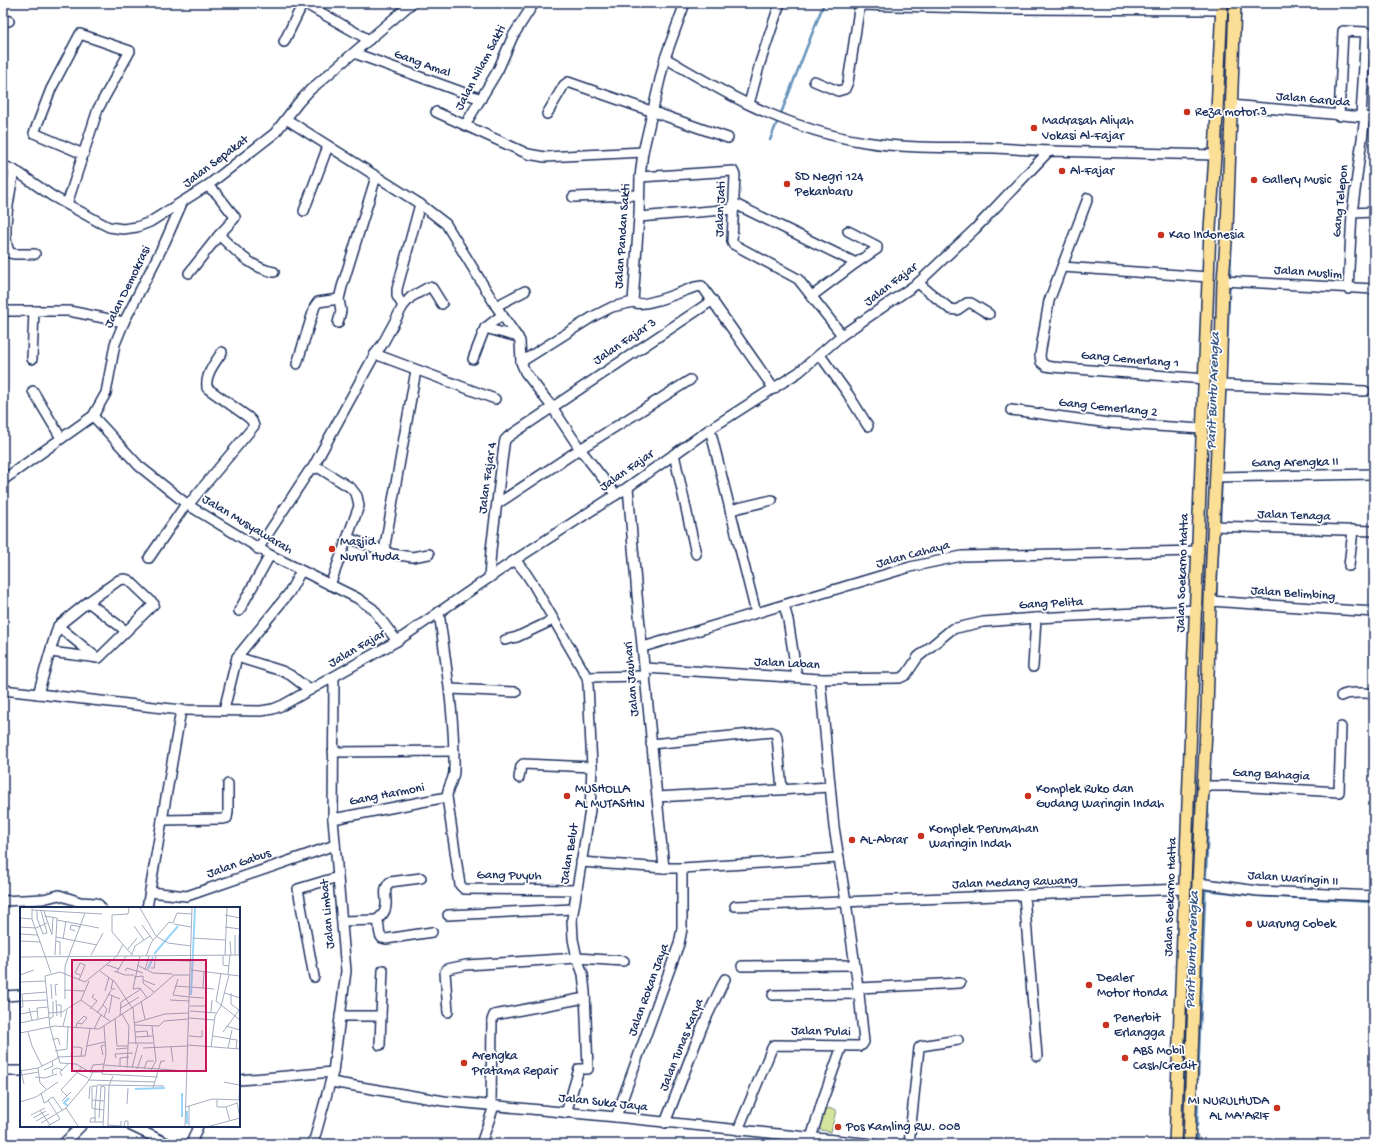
<svg xmlns="http://www.w3.org/2000/svg" width="1377" height="1147" font-family="'Gochi Hand',sans-serif">
  <style>
    .green { fill: #d4e69b; stroke: #788a7c }
    .lines { fill: none; stroke-linecap: round; stroke-linejoin: round }
    .stream { stroke: #6693bb; stroke-width: 2.5 }
    .minor-casing { stroke: #1b2f5e; stroke-width: 12 }
    .major-casing { stroke: #1b2f5e; stroke-width: 14 }
    .minor { stroke: #fff; stroke-width: 9 }
    .major { stroke: #fbdf96; stroke-width: 11 }
    .poi-dot { fill: #c8321e; stroke: #fff; stroke-width: 1.5 }
    .labels { text-anchor: middle; dominant-baseline: central; stroke-width: 3.5; stroke-linejoin: round; paint-order: stroke }
    .street-label { font-size: 13px; fill: #1b2f5e; stroke: #fff }
    .poi-label { font-size: 13px; fill: #1b2f5e; stroke: #fff; text-anchor: start }
    .water-label { font-size: 14px; font-style: italic; fill: #3a5885; stroke: #fff }
    .inset-river { fill: none; stroke: #98d5f9; stroke-width: 2 }
    .inset-road { fill: none; stroke: #a4acbf; stroke-width: 1 }
    .view { fill: #c2185b; fill-opacity: 0.15; stroke: #c2185b; stroke-width: 2 }
    .inset-edge { fill: none; stroke: #1b2f5e; stroke-width: 2 }
  </style>
  <rect width="100%" height="100%" fill="#fff"/>
  <filter id="ink" filterUnits="userSpaceOnUse"><feTurbulence type="fractalNoise" baseFrequency=".025" numOctaves="2"/><feDisplacementMap in="SourceGraphic" scale="8" xChannelSelector="R" yChannelSelector="G"/><feConvolveMatrix kernelMatrix="1 2 1 2 8 2 1 2 1" color-interpolation-filters="sRGB"/></filter>
  <g filter="url(#ink)">
    <path class="green" d="M 822,1107 L 836,1110 L 831,1132 L 817,1129 Z"/>
    <g class="lines">
      <g class="stream">
        <path d="M 780,116 L 824,3"/>
        <path d="M 770,140 L 778,120"/>
        <path d="M 1226,362 L 1231,253"/>
        <path d="M 1220,524 L 1223,437"/>
        <path d="M 1216,600 L 1219,529"/>
        <path d="M 1208,815 L 1208,791"/>
        <path d="M 1206,890 L 1259,896 L 1374,902"/>
        <path d="M 1198,1079 L 1208,823"/>
        <path d="M 1197,1126 L 1198,1095"/>
        <path d="M 1197,1144 L 1197,1135"/>
      </g>
      <defs>
        <g id="minor">
          <path d="M 304,3 L 369,40"/>
          <path d="M 685,3 L 665,58 L 643,152 L 640,177 L 639,217 L 633,302 C 642,309 683,291 695,287 L 702,286 L 774,389"/>
          <path d="M 860,5 L 1004,9 L 1222,10"/>
          <path d="M 3,19 L 9,21"/>
          <path d="M 284,42 L 303,3"/>
          <path d="M 354,53 L 481,99"/>
          <path d="M 665,58 C 693,74 721,91 750,105 C 786,122 826,136 865,142 C 908,149 952,147 995,148 C 1013,149 1031,150 1049,151"/>
          <path d="M 814,81 L 838,91 L 845,89 L 848,82 L 860,3"/>
          <path d="M 749,104 L 760,63 L 780,3"/>
          <path d="M 1231,105 L 1374,118"/>
          <path d="M 436,112 L 528,154 L 545,157 L 643,152"/>
          <path d="M 547,114 L 564,85 L 568,82 L 728,138"/>
          <path d="M 1339,116 L 1343,31 L 1366,32 L 1361,116"/>
          <path d="M 286,119 L 420,204 L 446,224 L 496,306 L 520,341 L 521,362 L 525,372 L 552,407 L 580,449 L 616,495"/>
          <path d="M 465,125 L 498,70 L 513,36 L 534,3"/>
          <path d="M 3,165 L 19,173 L 52,196 L 99,222 L 109,227 L 123,229 L 137,227 L 150,222 L 207,186 L 275,133 L 298,103 L 310,90 L 412,3"/>
          <path d="M 14,170 C 11,190 0,236 10,253 L 15,254 L 35,254"/>
          <path d="M 640,177 L 733,171 L 735,175 L 732,241 L 733,244 L 798,279 L 842,335"/>
          <path d="M 573,197 L 639,195"/>
          <path d="M 1088,198 L 1049,301 L 1040,355 L 1041,362 L 1046,366 L 1052,367 L 1205,379"/>
          <path d="M 733,203 L 856,263"/>
          <path d="M 67,204 L 98,109 L 130,51 L 80,34 L 51,89 L 34,133 L 83,154"/>
          <path d="M 420,204 L 397,289 L 397,296 L 403,306 L 411,297 L 429,287 L 432,288 L 442,304"/>
          <path d="M 304,211 L 328,146"/>
          <path d="M 1352,213 L 1374,212"/>
          <path d="M 639,217 L 734,209"/>
          <path d="M 219,235 C 236,251 251,268 274,272"/>
          <path d="M 1062,267 L 1209,277"/>
          <path d="M 189,273 L 219,235 L 234,219 L 235,217 L 217,194 L 207,186"/>
          <path d="M 1223,281 L 1374,289"/>
          <path d="M 918,283 L 950,309 L 957,310 L 967,303 L 971,303 L 989,314"/>
          <path d="M 1348,289 L 1352,213 L 1365,117"/>
          <path d="M 812,296 L 856,263 L 877,249 L 877,246 L 848,231"/>
          <path d="M 496,306 L 525,291"/>
          <path d="M 3,311 L 69,311 L 124,322"/>
          <path d="M 338,323 L 341,311 L 339,299 L 342,287 L 376,177"/>
          <path d="M 485,328 L 518,337"/>
          <path d="M 375,354 L 495,399"/>
          <path d="M 820,355 L 848,394 L 868,426"/>
          <path d="M 32,359 L 34,311"/>
          <path d="M 473,359 L 485,328 L 502,315"/>
          <path d="M 521,362 L 594,316 L 612,307 L 633,302"/>
          <path d="M 297,364 L 315,306 L 318,302 L 339,299"/>
          <path d="M 1220,385 L 1365,391"/>
          <path d="M 33,391 L 61,438"/>
          <path d="M 1011,410 L 1109,423 L 1202,429"/>
          <path d="M 93,416 L 139,466 L 188,505 L 270,555 L 357,598 L 373,609 L 397,641"/>
          <path d="M 710,429 L 756,613"/>
          <path d="M 674,454 L 696,554"/>
          <path d="M 312,469 L 375,354 L 382,345 L 403,306"/>
          <path d="M 1216,477 L 1374,474"/>
          <path d="M 3,480 L 93,416 L 106,393 L 115,344 L 124,322 L 165,242 L 182,203"/>
          <path d="M 628,487 L 637,595 L 664,868"/>
          <path d="M 497,504 L 580,449 L 690,380"/>
          <path d="M 188,505 L 254,426 L 252,421 L 248,417 L 207,388 C 205,374 215,363 222,352"/>
          <path d="M 730,510 L 772,500"/>
          <path d="M 1213,526 L 1374,531"/>
          <path d="M 348,538 L 392,554 L 412,557 L 429,554"/>
          <path d="M 258,549 L 309,471 L 312,469 L 319,468 L 351,488 L 357,496 L 359,506 L 330,585"/>
          <path d="M 384,551 L 416,370"/>
          <path d="M 149,558 L 186,504"/>
          <path d="M 515,560 L 525,572 L 533,584 L 584,672 L 587,677 L 588,684 L 592,767 L 590,810 L 572,919 L 573,939 L 577,958 L 583,974 L 585,992 L 588,1069 L 579,1069 L 566,1113"/>
          <path d="M 1349,566 L 1353,530"/>
          <path d="M 489,578 L 491,550 L 504,445 L 505,440 L 508,437 L 713,300"/>
          <path d="M 1210,601 L 1374,612"/>
          <path d="M 88,602 L 126,631"/>
          <path d="M 784,605 L 788,620 L 797,677"/>
          <path d="M 239,611 L 270,555"/>
          <path d="M 439,612 C 446,665 455,718 454,771 C 454,780 447,787 447,797 L 460,885 L 464,889 L 577,890"/>
          <path d="M 58,626 L 97,658"/>
          <path d="M 505,640 L 517,637 L 553,620"/>
          <path d="M 643,647 L 910,567 L 962,556 L 1199,551"/>
          <path d="M 237,657 L 282,671 L 290,675 L 310,690"/>
          <path d="M 1033,667 L 1036,618"/>
          <path d="M 645,668 L 820,679 L 900,678 L 906,675 L 918,657 L 952,629 L 983,622 L 1036,618 L 1196,610"/>
          <path d="M 587,677 L 646,676"/>
          <path d="M 450,689 L 516,692"/>
          <path d="M 3,690 L 181,710 L 261,711 L 273,709 L 283,705 L 397,641 L 515,560 L 628,487 L 710,429 L 799,372 L 842,335 L 918,283 L 975,229 L 1049,151 L 1215,155"/>
          <path d="M 38,694 L 50,652 L 99,658 L 154,604 L 129,580 L 125,579 L 119,580 L 88,602 L 58,626 L 50,652"/>
          <path d="M 1341,696 C 1349,691 1364,694 1374,693"/>
          <path d="M 224,710 L 237,657 L 289,593 L 301,571"/>
          <path d="M 651,744 L 772,732 L 776,734 L 777,737 L 782,789"/>
          <path d="M 333,752 L 454,751"/>
          <path d="M 519,778 L 521,766 L 523,764 L 592,767"/>
          <path d="M 1203,786 L 1234,786 L 1339,792 L 1341,727"/>
          <path d="M 657,797 L 830,787"/>
          <path d="M 333,819 L 447,797"/>
          <path d="M 162,820 L 222,819 L 227,818 L 228,812 L 228,784"/>
          <path d="M 581,862 L 664,868 L 682,868 L 839,858"/>
          <path d="M 1198,883 L 1258,891 L 1374,896"/>
          <path d="M 150,892 L 187,896 L 335,845"/>
          <path d="M 1024,895 L 1037,1056"/>
          <path d="M 3,901 L 43,899 L 59,895 L 80,902 L 96,903 L 99,905 L 101,908"/>
          <path d="M 735,906 L 1185,889"/>
          <path d="M 147,908 L 181,710"/>
          <path d="M 448,915 L 573,909"/>
          <path d="M 377,920 C 380,917 384,914 385,910 C 389,900 381,890 390,882 L 421,878"/>
          <path d="M 342,921 L 377,920 C 381,925 377,933 382,938 L 386,939 L 432,932"/>
          <path d="M 742,966 L 854,965"/>
          <path d="M 314,977 L 298,889 L 338,877"/>
          <path d="M 858,988 L 960,983"/>
          <path d="M 773,995 L 859,994"/>
          <path d="M 3,996 L 21,995"/>
          <path d="M 448,1012 L 445,972 L 447,969 L 466,965 L 577,958 L 624,961"/>
          <path d="M 340,1016 L 381,1016 L 383,970"/>
          <path d="M 380,1045 L 381,1016"/>
          <path d="M 3,1071 L 21,1071"/>
          <path d="M 239,1080 L 333,1072"/>
          <path d="M 331,1082 L 444,1101 L 616,1117 L 873,1144"/>
          <path d="M 491,1106 L 492,1020 L 494,1015 L 585,998"/>
          <path d="M 616,1117 L 679,944 L 682,929 L 682,868"/>
          <path d="M 665,1123 L 702,1027 L 725,979"/>
          <path d="M 131,1126 L 169,1144"/>
          <path d="M 738,1130 L 772,1048 L 774,1045 L 859,1046 L 862,1045 L 864,1042 L 859,994 L 846,902 L 834,827 L 820,679"/>
          <path d="M 811,1138 L 822,1102 L 842,1046"/>
          <path d="M 63,1144 L 81,1126"/>
          <path d="M 191,1144 L 198,1126"/>
          <path d="M 313,1144 L 333,1072 L 346,971 L 333,819 L 334,678"/>
          <path d="M 481,1144 L 494,1106"/>
          <path d="M 909,1144 L 919,1048 L 921,1046 L 958,1040"/>
        </g>
        <g id="major">
          <path d="M 1175,1144 L 1210,229 L 1215,155 L 1222,3"/>
          <path d="M 1189,1144 L 1198,883 L 1207,711 L 1210,601 L 1220,385 L 1223,281 L 1227,229 L 1235,3"/>
        </g>
      </defs>
      <use href="#minor" class="minor-casing"/>
      <use href="#major" class="major-casing"/>
      <use href="#minor" class="minor"/>
      <use href="#major" class="major"/>
    </g>
  </g>
  <g class="poi-dot">
    <circle cx="1187" cy="112" r="4"/>
    <circle cx="1034" cy="128" r="4"/>
    <circle cx="1062" cy="171" r="4"/>
    <circle cx="1254" cy="180" r="4"/>
    <circle cx="787" cy="184" r="4"/>
    <circle cx="1161" cy="235" r="4"/>
    <circle cx="332" cy="549" r="4"/>
    <circle cx="567" cy="796" r="4"/>
    <circle cx="1028" cy="796" r="4"/>
    <circle cx="921" cy="836" r="4"/>
    <circle cx="852" cy="840" r="4"/>
    <circle cx="1249" cy="924" r="4"/>
    <circle cx="1089" cy="985" r="4"/>
    <circle cx="1106" cy="1025" r="4"/>
    <circle cx="1125" cy="1058" r="4"/>
    <circle cx="464" cy="1063" r="4"/>
    <circle cx="1277" cy="1108" r="4"/>
    <circle cx="838" cy="1127" r="4"/>
  </g>
  <g class="labels">
    <g class="street-label">
      <text transform="translate(422 64) rotate(20)">Gang Amal</text>
      <text transform="translate(481 68) rotate(-62)">Jalan Nilam Sakti</text>
      <text transform="translate(1313 100) rotate(5)">Jalan Garuda</text>
      <text transform="translate(216 162) rotate(-37)">Jalan Sepakat</text>
      <text transform="translate(1341 201) rotate(-84)">Gang Telepon</text>
      <text transform="translate(721 209) rotate(-88)">Jalan Jati</text>
      <text transform="translate(623 236) rotate(-86)">Jalan Pandan Sakti</text>
      <text transform="translate(1308 273) rotate(4)">Jalan Muslim</text>
      <text transform="translate(891 285) rotate(-37)">Jalan Fajar</text>
      <text transform="translate(128 287) rotate(-64)">Jalan Demokrasi</text>
      <text transform="translate(625 342) rotate(-34)">Jalan Fajar 3</text>
      <text transform="translate(1130 360) rotate(5)">Gang Cemerlang 1</text>
      <text transform="translate(1108 408) rotate(6)">Gang Cemerlang 2</text>
      <text transform="translate(1295 463) rotate(-1)">Gang Arengka II</text>
      <text transform="translate(627 471) rotate(-35)">Jalan Fajar</text>
      <text transform="translate(488 478) rotate(-82)">Jalan Fajar 4</text>
      <text transform="translate(1294 516) rotate(2)">Jalan Tenaga</text>
      <text transform="translate(247 525) rotate(31)">Jalan Musyawarah</text>
      <text transform="translate(913 555) rotate(-15)">Jalan Cahaya</text>
      <text transform="translate(1183 573) rotate(-88)">Jalan Soekarno Hatta</text>
      <text transform="translate(1293 594) rotate(4)">Jalan Belimbing</text>
      <text transform="translate(1051 604) rotate(-3)">Gang Pelita</text>
      <text transform="translate(357 649) rotate(-30)">Jalan Fajar</text>
      <text transform="translate(787 664) rotate(3)">Jalan Laban</text>
      <text transform="translate(632 679) rotate(-95)">Jalan Jauhari</text>
      <text transform="translate(1271 775) rotate(3)">Gang Bahagia</text>
      <text transform="translate(387 795) rotate(-11)">Gang Harmoni</text>
      <text transform="translate(570 854) rotate(-80)">Jalan Belut</text>
      <text transform="translate(239 864) rotate(-19)">Jalan Gabus</text>
      <text transform="translate(509 876) rotate(1)">Gang Puyuh</text>
      <text transform="translate(1293 879) rotate(4)">Jalan Waringin II</text>
      <text transform="translate(1015 883) rotate(-2)">Jalan Medang Rawang</text>
      <text transform="translate(1171 897) rotate(-88)">Jalan Soekarno Hatta</text>
      <text transform="translate(328 914) rotate(-95)">Jalan Limbat</text>
      <text transform="translate(649 990) rotate(-70)">Jalan Rokan Jaya</text>
      <text transform="translate(821 1032) rotate(1)">Jalan Pulai</text>
      <text transform="translate(682 1045) rotate(-68)">Jalan Tunas Karya</text>
      <text transform="translate(603 1103) rotate(6)">Jalan Suka Jaya</text>
    </g>
    <g class="poi-label">
      <text x="1195" y="112">Reza motor 3</text>
      <text x="1042" y="121">Madrasah Aliyah<tspan x="1042" dy="15">Vokasi Al-Fajar</tspan></text>
      <text x="1070" y="171">Al-Fajar</text>
      <text x="795" y="177">SD Negri 124<tspan x="795" dy="15">Pekanbaru</tspan></text>
      <text x="1262" y="180">Gallery Music</text>
      <text x="1169" y="235">Kao Indonesia</text>
      <text x="340" y="542">Masjid<tspan x="340" dy="15">Nurul Huda</tspan></text>
      <text x="575" y="789">MUSHOLLA<tspan x="575" dy="15">AL MUTASHIN</tspan></text>
      <text x="1036" y="789">Komplek Ruko dan<tspan x="1036" dy="15">Gudang Waringin Indah</tspan></text>
      <text x="929" y="829">Komplek Perumahan<tspan x="929" dy="15">Waringin Indah</tspan></text>
      <text x="860" y="840">AL-Abrar</text>
      <text x="1257" y="924">Warung Cobek</text>
      <text x="1097" y="978">Dealer<tspan x="1097" dy="15">Motor Honda</tspan></text>
      <text x="1114" y="1018">Penerbit<tspan x="1114" dy="15">Erlangga</tspan></text>
      <text x="1133" y="1051">ABS Mobil<tspan x="1133" dy="15">Cash/Credit</tspan></text>
      <text x="472" y="1056">Arengka<tspan x="472" dy="15">Pratama Repair</tspan></text>
      <text x="1269" y="1101" text-anchor="end">MI NURULHUDA<tspan x="1269" dy="15">AL MA'ARIF</tspan></text>
      <text x="846" y="1127">Pos Kamling RW. 008</text>
    </g>
    <g class="water-label">
      <text transform="translate(1214 391) rotate(-88)">Parit Buntu Arengka</text>
      <text transform="translate(1193 950) rotate(-88)">Parit Buntu Arengka</text>
    </g>
  </g>
  <g transform="translate(20 907)">
    <rect width="220" height="220" fill="#fff"/>
    <path class="inset-river" d="M 134,47 L 158,19M 128,62 L 133,50M 171,88 L 175,1M 115,182 L 145,181M 48,199 L 44,196 L 49,191M 162,210 L 162,186M 167,217 L 167,204"/>
    <path class="inset-road" d="M 12,1 L 12,12 L 31,66M 109,1 L 108,7 L 92,8 L 92,25 L 113,49M 120,1 L 136,29 L 148,36 L 171,39M 12,3 L 82,7M 17,4 L 17,11 L 23,27 L 27,26 L 21,4M 24,4 L 32,28M 157,6 L 172,7M 205,8 L 220,11M 24,9 L 37,11 L 35,48M 0,11 L 12,12M 37,13 L 79,21M 154,17 L 171,20M 122,18 L 133,33M 114,19 L 124,33M 0,20 L 16,21 L 27,16M 205,20 L 220,22M 55,24 L 50,22 L 51,18 L 61,20M 0,27 L 18,28M 32,27 L 33,10M 215,28 L 215,48M 219,28 L 219,48M 36,30 L 77,38M 173,31 L 205,33M 43,32 L 46,14M 0,34 L 21,35M 36,34 L 40,35 L 40,48M 210,34 L 211,48M 108,42 L 117,31M 112,47 L 115,39 L 130,29M 71,48 L 83,26M 203,48 L 203,58 L 209,59M 205,48 L 207,1M 97,49 L 103,37M 120,49 L 113,82 L 120,81 L 127,91M 126,49 L 131,36 L 149,15 L 153,16 L 157,6M 0,50 L 220,48M 135,53 L 171,54M 87,58 L 99,62M 117,58 L 133,66 L 153,67M 131,61 L 134,61 L 136,49M 125,63 L 129,49M 171,63 L 220,69M 80,64 L 95,75 L 112,101M 94,64 L 105,68 L 114,68M 105,64 L 107,61 L 123,66M 97,65 L 106,49M 201,66 L 196,94 L 220,113M 208,67 L 210,48M 0,68 L 14,63M 114,70 L 123,69 L 123,76 L 134,85M 158,72 L 153,88 L 169,90M 59,73 L 65,58 L 60,56 L 55,66 L 60,68M 93,73 L 91,82 L 95,82M 123,73 L 135,78M 0,75 L 26,74M 31,77 L 32,92M 155,79 L 169,80M 171,80 L 194,82M 183,81 L 184,64M 44,83 L 64,84M 85,84 L 89,70M 205,86 L 220,91M 211,86 L 211,97 L 219,103M 88,87 L 100,92M 36,89 L 35,78 L 38,77M 170,90 L 184,91M 45,92 L 45,59 L 65,6M 36,93 L 37,109M 61,93 L 91,115M 150,93 L 169,94M 0,94 L 27,93M 121,94 L 125,112M 37,98 L 41,98 L 41,110M 83,98 L 91,83M 170,99 L 186,99M 0,100 L 3,100 L 2,87 L 27,85M 113,100 L 116,137M 9,101 L 12,113M 101,101 L 119,90M 70,102 L 77,94 L 72,90 L 74,87M 170,104 L 196,106M 191,105 L 192,93M 28,106 L 42,105 L 61,93 L 69,74M 77,106 L 83,98 L 87,102 L 84,110M 89,106 L 92,89M 0,107 L 17,104M 102,107 L 109,119 L 107,161M 100,109 L 101,95 L 121,82M 169,111 L 194,113M 18,112 L 17,101 L 28,100M 29,112 L 33,110 L 33,94M 95,112 L 97,139 L 108,139M 0,116 L 29,110M 114,116 L 145,107 L 168,106M 115,118 L 139,119 L 144,114 L 168,112M 43,119 L 47,103M 84,119 L 86,147 L 82,167 L 138,170M 206,119 L 220,123M 56,120 L 57,116 L 62,117 L 67,111 L 64,109 L 57,116M 74,122 L 81,108M 8,125 L 12,139 L 22,159M 115,125 L 127,124 L 128,129M 203,125 L 220,102M 0,126 L 35,119 L 79,122 L 130,89 L 154,68 L 170,68M 169,129 L 182,130 L 182,123M 193,129 L 217,133 L 216,142M 116,130 L 133,129M 32,133 L 38,131 L 40,138M 108,136 L 133,136M 168,138 L 220,142M 67,139 L 85,135M 151,140 L 153,155M 191,140 L 195,109 L 201,99 L 209,68M 123,141 L 167,139M 208,141 L 212,123M 96,142 L 108,141M 35,144 L 47,142 L 48,119M 83,148 L 81,139 L 85,138M 51,149 L 52,140 L 58,140 L 62,141 L 61,149M 37,150 L 65,149 L 70,122M 96,151 L 95,147 L 113,146M 84,158 L 166,164M 0,159 L 4,177M 100,160 L 100,151 L 109,150M 18,161 L 20,176 L 26,182M 112,161 L 118,137M 117,162 L 122,148M 124,162 L 127,154 L 134,154M 24,163 L 33,159 L 32,154M 131,163 L 136,154 L 132,119M 0,164 L 18,161 L 38,151M 56,165 L 68,171M 70,165 L 73,158 L 84,157M 82,165 L 70,165 L 56,157 L 40,156 L 30,120 L 25,69 L 40,65 L 65,75 L 97,49M 33,167 L 32,163 L 37,161 L 43,163M 1,168 L 19,165M 42,169 L 40,165 L 48,157M 15,170 L 25,171 L 37,167M 68,173 L 135,175M 204,175 L 219,178M 77,178 L 144,179M 133,181 L 141,154 L 145,154M 21,186 L 24,196 L 28,194M 47,189 L 41,183 L 62,160M 69,192 L 70,179M 72,193 L 84,194M 197,193 L 197,200 L 206,200 L 217,196M 219,193 L 220,168M 42,194 L 51,185M 0,195 L 16,190 L 38,175M 217,195 L 220,212M 107,197 L 108,181M 166,200 L 192,192 L 220,193M 206,200 L 210,214M 46,201 L 58,219M 20,203 L 30,218M 11,208 L 25,201M 13,211 L 26,204M 76,211 L 71,211 L 70,215 L 83,215M 79,211 L 81,179 L 85,180 L 83,219M 16,214 L 29,207M 75,215 L 75,202 L 77,179 L 72,179 L 72,201 L 75,202 L 84,203M 21,216 L 46,201 L 67,176 L 73,165M 88,218 L 101,219 L 101,214M 28,219 L 40,212 L 28,193 L 33,190 L 42,203M 88,219 L 89,179 L 93,169M 104,219 L 105,214 L 108,214 L 108,219M 165,219 L 172,1M 169,219 L 169,199M 190,219 L 220,211"/>
    <path class="view" d="M 52,53 L 186,53 L 186,164 L 52,164 Z"/>
    <rect width="220" height="220" class="inset-edge"/>
  </g>
  <rect width="1377" height="1147" fill="none" stroke="#fff" stroke-width="16"/>
  <rect x="8" y="8" width="1361" height="1131" fill="none" stroke="#1b2f5e" stroke-width="1.5" filter="url(#ink)"/>
</svg>
